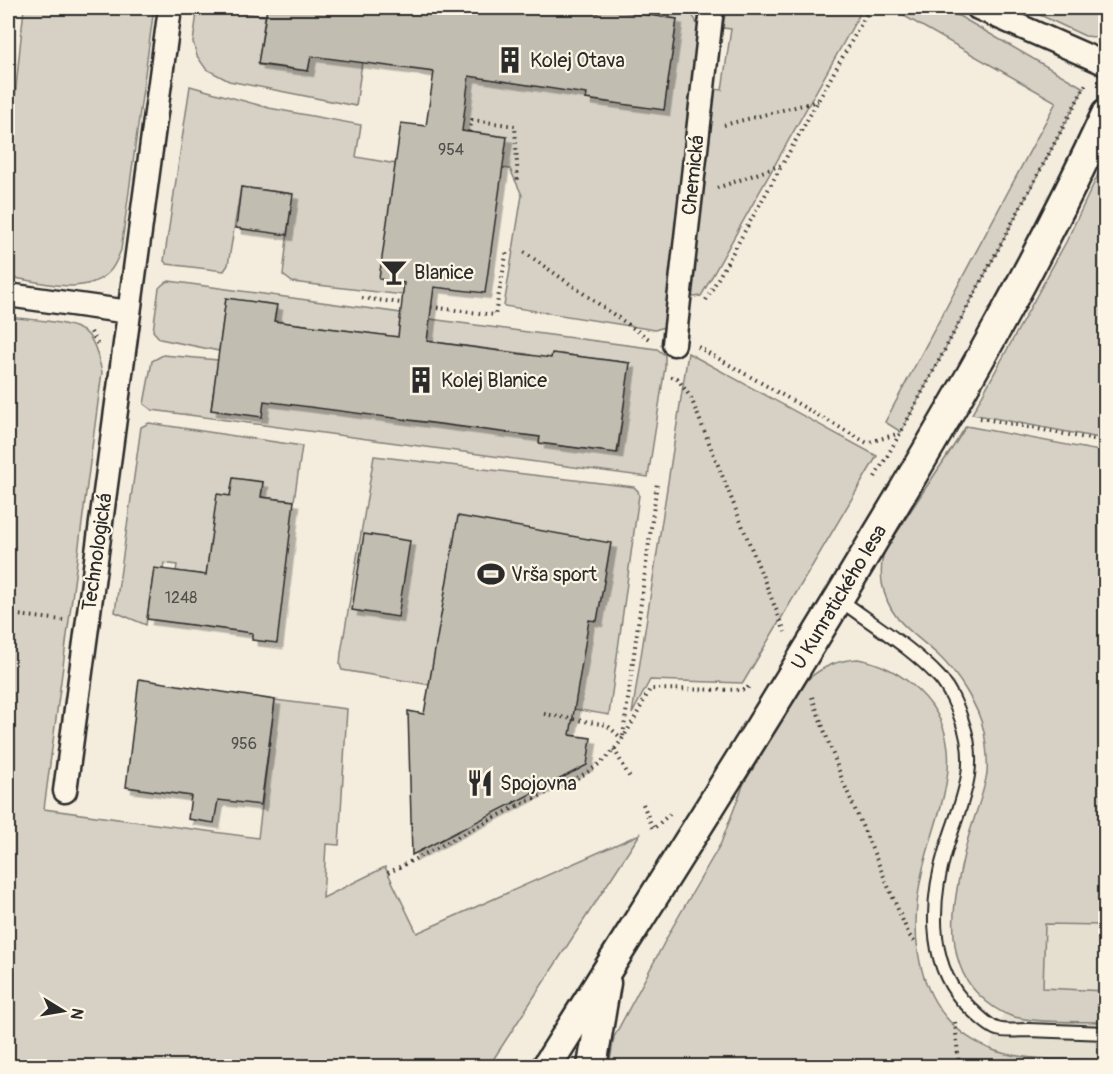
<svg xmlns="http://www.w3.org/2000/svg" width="1113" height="1074" font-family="Pangolin,sans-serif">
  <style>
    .built { fill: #e5dfd0 }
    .green { fill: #d6d1c4; stroke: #807e78; stroke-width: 1.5 }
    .building { fill: #c2bdb1; stroke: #2b2b2b; stroke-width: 1.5; filter: url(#shadow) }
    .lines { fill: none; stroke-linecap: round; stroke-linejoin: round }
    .service-casing { stroke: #2b2b2b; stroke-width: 16 }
    .minor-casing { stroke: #2b2b2b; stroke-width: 27 }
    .tertiary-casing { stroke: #2b2b2b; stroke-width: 33 }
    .path { stroke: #2b2b2b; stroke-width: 4; stroke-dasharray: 1.5 4.5; stroke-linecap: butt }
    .service { stroke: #fcf5e5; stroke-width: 12 }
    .minor { stroke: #fcf5e5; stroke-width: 22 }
    .tertiary { stroke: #fcf5e5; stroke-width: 28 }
    .labels { text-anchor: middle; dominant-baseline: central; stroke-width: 4.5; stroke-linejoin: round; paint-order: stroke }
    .number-label { font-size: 16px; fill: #51504c }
    .poi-label { font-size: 20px; fill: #2b2b2b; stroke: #fcf5e5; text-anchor: start }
    .street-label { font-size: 20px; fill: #2b2b2b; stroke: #fcf5e5 }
  </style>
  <defs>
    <filter id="shadow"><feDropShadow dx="5.5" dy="5.5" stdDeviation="0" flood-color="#0004"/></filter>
  </defs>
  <rect width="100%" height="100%" fill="#f4edde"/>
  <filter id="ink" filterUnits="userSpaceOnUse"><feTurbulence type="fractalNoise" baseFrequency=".0167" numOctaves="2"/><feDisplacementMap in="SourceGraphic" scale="12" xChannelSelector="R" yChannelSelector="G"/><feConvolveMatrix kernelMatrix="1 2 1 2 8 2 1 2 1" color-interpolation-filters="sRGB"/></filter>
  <g filter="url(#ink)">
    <path class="built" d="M 1105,730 L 1105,1060 L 1018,1056 L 989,1049 L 1004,1012 Z"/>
    <g class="green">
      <path d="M 24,8 L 154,8 L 121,250 C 118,257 115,266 110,271 C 85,298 39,281 8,277 L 8,166 Z"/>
      <path d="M 204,8 L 265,16 L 258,65 L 308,71 L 312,46 L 362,62 L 356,106 L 229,81 L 206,69 L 197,56 L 193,42 L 197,13 Z"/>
      <path d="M 556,8 L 667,8 L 688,10 L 695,19 L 700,32 L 669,320 L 664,327 L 655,330 L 504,306 L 522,195 L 510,169 L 502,168 L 462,131 L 462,75 L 564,90 L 588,88 L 586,99 L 664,109 L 677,19 L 599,8 L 597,19 L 574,16 L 575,10 Z"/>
      <path d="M 726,8 L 863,8 L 701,296 L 694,297 L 688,294 L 714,89 L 722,90 L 731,29 L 723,28 Z"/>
      <path d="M 908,8 L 940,8 L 959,16 L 1084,88 L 901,432 L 885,422 L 1056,102 L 904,16 Z"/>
      <path d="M 1025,8 L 1104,8 L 1105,31 L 1104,33 L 1095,37 L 1085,36 Z"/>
      <path d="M 190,86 L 269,108 L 361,125 L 356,157 L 396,164 L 405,283 L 403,295 L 292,282 L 283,275 L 292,194 L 241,187 L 228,265 L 224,271 L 167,264 L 164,261 Z"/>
      <path d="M 1105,160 L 1105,439 L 972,414 L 1066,242 Z"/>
      <path d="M 169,281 L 401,313 L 398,337 L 297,324 L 273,331 L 276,305 L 226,298 L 219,351 L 160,339 L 153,331 L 159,288 L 163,284 Z"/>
      <path d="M 8,317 C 28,320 76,320 89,336 C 97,346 99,361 102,372 L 44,809 L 258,838 L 275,700 L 347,709 L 339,845 L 326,844 L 323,898 L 385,867 L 417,933 L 640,834 L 489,1066 L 8,1066 Z"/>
      <path d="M 430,319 L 657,349 L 665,355 L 665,367 L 648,477 L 152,410 L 144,404 L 152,361 L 163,355 L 218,360 L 211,410 L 265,396 L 414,421 L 517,434 L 541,432 L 540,443 L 618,453 L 629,363 L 553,353 L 551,363 L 527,354 L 427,341 Z"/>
      <path d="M 688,353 L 877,456 L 743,683 L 650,680 L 632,714 Z"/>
      <path d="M 149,423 L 302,446 L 294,501 L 261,497 L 263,482 L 233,479 L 230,496 L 218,494 L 206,575 L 176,571 L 177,565 L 164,563 L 163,569 L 154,569 L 146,625 L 115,612 L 141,427 Z"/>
      <path d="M 966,426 L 1105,452 L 1105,925 L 1045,924 L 1043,988 L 1105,991 L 1105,1022 C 1076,1021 1039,1024 1011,1016 C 998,1012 987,1003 977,993 C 940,955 955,890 967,842 C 973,819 983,797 987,773 C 988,761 986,744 984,732 C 979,706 957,673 938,655 C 912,631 889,621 882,583 C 881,574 881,564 883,556 C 887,545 896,534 902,525 C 922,491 946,460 966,426 Z"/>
      <path d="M 374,456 L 634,487 L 638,491 L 639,495 L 609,715 L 342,670 L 340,665 L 341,653 Z"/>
      <path d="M 858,659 C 882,663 901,674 918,690 C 976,745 936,809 922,873 C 907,941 918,1017 988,1048 C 1017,1062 1073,1058 1105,1060 L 1105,1066 L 609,1066 L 614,1037 L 672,928 L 721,843 L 744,783 L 808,679 C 824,666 838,660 858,659 Z"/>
    </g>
    <g class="building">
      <path d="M 267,8 L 556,8 L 598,13 L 598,8 L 677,19 L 664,110 L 586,99 L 587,94 L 469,76 L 462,131 L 507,137 L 485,293 L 434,287 L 427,341 L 551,358 L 552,353 L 630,363 L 617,453 L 539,443 L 540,437 L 264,401 L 262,417 L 211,410 L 226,298 L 277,305 L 274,321 L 398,337 L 404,283 L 379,279 L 401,123 L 426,126 L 434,72 L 311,56 L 308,71 L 258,64 Z"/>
      <path d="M 241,187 L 293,194 L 287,235 L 236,228 Z"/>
      <path d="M 233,478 L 263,482 L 261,497 L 294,501 L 277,643 L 252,640 L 252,633 L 147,619 L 154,568 L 206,575 L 217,494 L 230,496 Z"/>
      <path d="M 458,516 L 611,543 L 597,621 L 589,620 L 570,735 L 591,738 L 587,765 L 412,855 L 408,711 L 424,714 Z"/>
      <path d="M 364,534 L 410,541 L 398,617 L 352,610 Z"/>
      <path d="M 139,679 L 275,700 L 261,805 L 218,800 L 214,823 L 188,819 L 191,796 L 126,787 Z"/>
    </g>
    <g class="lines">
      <defs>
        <path id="service" d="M 839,599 C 872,624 911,647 939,677 C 949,688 958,708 962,721 C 980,770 960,803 946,849 C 931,897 927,960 962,1000 C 969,1007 987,1026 997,1029 C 1006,1032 1019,1030 1028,1030 C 1054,1031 1080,1032 1106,1033"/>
        <g id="minor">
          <path d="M 978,8 L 1106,64"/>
          <path d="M 8,295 L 129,312"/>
          <path d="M 674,344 L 712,8"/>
          <path d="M 65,791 L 170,8"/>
        </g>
        <g id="tertiary">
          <path d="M 547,1066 C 658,889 771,713 878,533 C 960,397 1039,259 1106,114"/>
          <path d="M 592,1066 L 606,983"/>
        </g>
      </defs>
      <use href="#service" class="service-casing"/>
      <use href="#minor" class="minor-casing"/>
      <use href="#tertiary" class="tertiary-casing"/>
      <g class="path">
        <path d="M 724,125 L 818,101"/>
        <path d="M 469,132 L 472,120 L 515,126 L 518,183"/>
        <path d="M 717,188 L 782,165 L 870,8"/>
        <path d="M 524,252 L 649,339"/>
        <path d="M 362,298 L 402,303"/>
        <path d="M 706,300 L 782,165"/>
        <path d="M 431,307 L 495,315 L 507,250"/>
        <path d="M 91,332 L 99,347"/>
        <path d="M 698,347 L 867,443 L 900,433"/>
        <path d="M 671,377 L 677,378 L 691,398 L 785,632"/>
        <path d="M 980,418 L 1106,442"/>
        <path d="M 875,477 L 901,432 L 1087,82"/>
        <path d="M 8,614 L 63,620"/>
        <path d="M 812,697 L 842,779 L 909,935 L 916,944"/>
        <path d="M 544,714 L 607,725 L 622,739"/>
        <path d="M 623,736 L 657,483"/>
        <path d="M 614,749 L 630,778"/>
        <path d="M 513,802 L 517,806 C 553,789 599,775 622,739 C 633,723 641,706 650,689 L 746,690 L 749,686"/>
        <path d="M 643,804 L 653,829 L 671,813"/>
        <path d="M 388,873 L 517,806"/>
        <path d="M 955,1022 L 959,1066"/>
      </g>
      <use href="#service" class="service"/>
      <use href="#minor" class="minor"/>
      <use href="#tertiary" class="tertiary"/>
    </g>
  </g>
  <defs>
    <symbol id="building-bare" viewBox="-9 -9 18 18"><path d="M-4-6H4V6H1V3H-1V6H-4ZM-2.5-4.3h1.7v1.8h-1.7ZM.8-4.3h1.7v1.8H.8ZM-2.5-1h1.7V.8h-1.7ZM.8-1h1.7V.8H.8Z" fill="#2b2b2b" stroke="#fcf5e5" stroke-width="2.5" paint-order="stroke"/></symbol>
    <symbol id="bar-bare" viewBox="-9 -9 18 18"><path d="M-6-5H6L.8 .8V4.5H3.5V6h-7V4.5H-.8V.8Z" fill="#2b2b2b" stroke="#fcf5e5" stroke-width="2.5" paint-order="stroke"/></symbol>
    <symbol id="stadium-bare" viewBox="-9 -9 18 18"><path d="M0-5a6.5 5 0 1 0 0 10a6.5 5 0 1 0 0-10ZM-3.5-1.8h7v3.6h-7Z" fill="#2b2b2b" stroke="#fcf5e5" stroke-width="2.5" paint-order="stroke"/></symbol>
    <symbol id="restaurant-bare" viewBox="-9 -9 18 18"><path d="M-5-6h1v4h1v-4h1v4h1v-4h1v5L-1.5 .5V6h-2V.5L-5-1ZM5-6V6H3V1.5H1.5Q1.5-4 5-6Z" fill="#2b2b2b" stroke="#fcf5e5" stroke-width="2.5" paint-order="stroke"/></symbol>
  </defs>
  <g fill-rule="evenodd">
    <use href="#building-bare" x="491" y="41" width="38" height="38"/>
    <use href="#bar-bare" x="375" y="253" width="38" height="38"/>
    <use href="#building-bare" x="402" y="361" width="38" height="38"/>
    <use href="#stadium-bare" x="472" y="555" width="38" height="38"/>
    <use href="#restaurant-bare" x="461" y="764" width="38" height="38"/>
  </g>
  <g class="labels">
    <g class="number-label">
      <text x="451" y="150">954</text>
      <text x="181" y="598">1248</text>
      <text x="244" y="744">956</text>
    </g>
    <g class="poi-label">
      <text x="530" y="60">Kolej Otava</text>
      <text x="414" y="272">Blanice</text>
      <text x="441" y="380">Kolej Blanice</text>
      <text x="511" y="574">Vrša sport</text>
      <text x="500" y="783">Spojovna</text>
    </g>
    <g class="street-label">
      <text transform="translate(693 175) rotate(-84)">Chemická</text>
      <text transform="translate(97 552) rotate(-82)">Technologická</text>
      <text transform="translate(839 597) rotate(-59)">U Kunratického lesa</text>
    </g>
  </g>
  <rect width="1113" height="1074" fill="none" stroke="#fcf5e5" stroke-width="30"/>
  <rect x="15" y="15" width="1083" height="1044" fill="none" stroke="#2b2b2b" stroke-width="2" filter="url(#ink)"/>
  <g transform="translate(63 1011) rotate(101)" stroke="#fcf5e5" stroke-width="4.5" paint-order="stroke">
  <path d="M0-4.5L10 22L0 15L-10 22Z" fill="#2b2b2b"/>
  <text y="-9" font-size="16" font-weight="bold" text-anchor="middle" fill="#2b2b2b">N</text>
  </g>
</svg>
